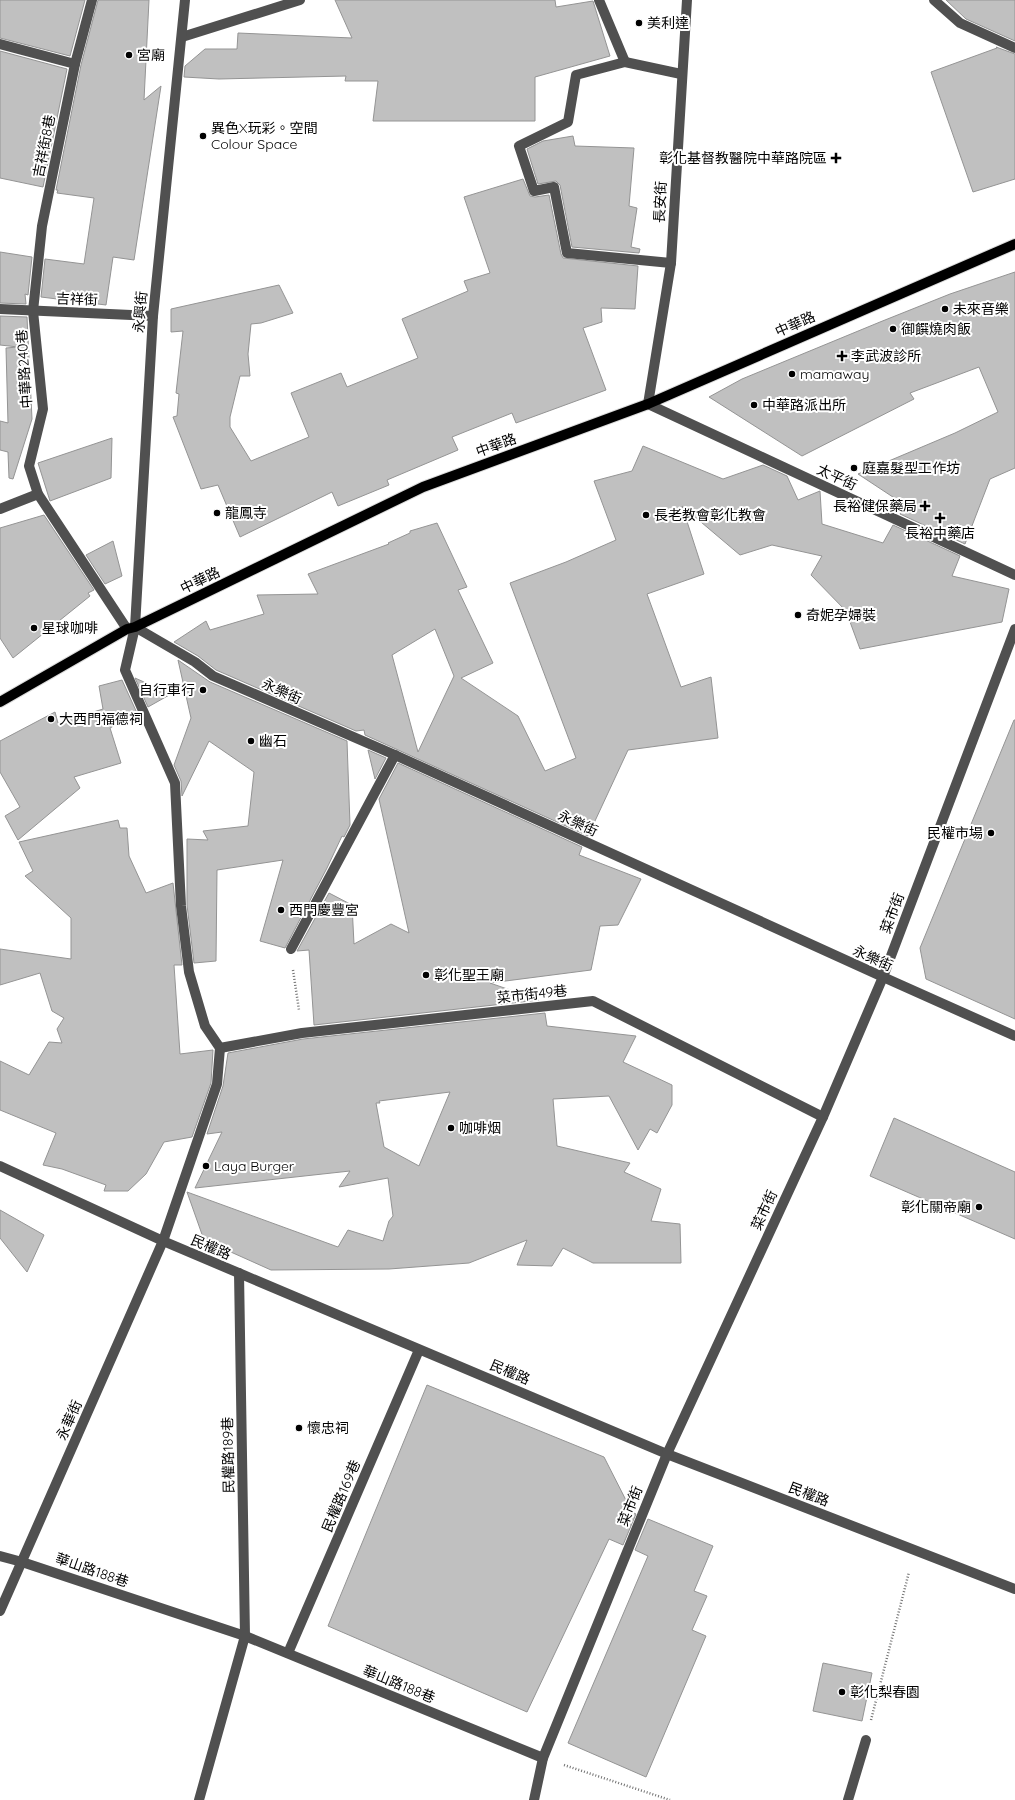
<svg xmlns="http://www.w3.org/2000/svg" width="1015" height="1800" font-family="Quicksand,'Noto Sans TC',sans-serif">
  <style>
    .building { fill: #c0c0c0; stroke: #949494; fill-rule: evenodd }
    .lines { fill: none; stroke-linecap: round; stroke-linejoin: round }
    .major-casing { stroke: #dbdbdb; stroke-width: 12 }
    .path { stroke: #727272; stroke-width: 2.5; stroke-dasharray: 1 2; stroke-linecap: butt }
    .minor { stroke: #505050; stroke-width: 10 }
    .major { stroke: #000; stroke-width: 10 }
    .poi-dot { fill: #000; stroke: #fff; stroke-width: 1.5 }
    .labels { text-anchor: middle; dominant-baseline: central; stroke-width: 4; stroke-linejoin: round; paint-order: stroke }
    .poi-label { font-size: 14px; fill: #000; stroke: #fff; text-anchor: start }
    .street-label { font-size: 14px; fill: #000; stroke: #fff }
  </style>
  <rect width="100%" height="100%" fill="#fff"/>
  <g class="building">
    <path d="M 0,0 L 85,0 L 70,56 L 0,38 Z"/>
    <path d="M 98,0 L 149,0 L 144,100 L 161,86 L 134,260 L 113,257 L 106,305 L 41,297 L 45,259 L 84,264 L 94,198 L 57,193 L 58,190 L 56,190 L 81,65 Z"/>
    <path d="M 335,0 L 555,0 L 556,7 L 593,1 L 610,56 L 535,77 L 535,121 L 373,121 L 378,81 L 345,81 L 346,76 L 219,79 L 184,77 L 185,66 L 205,49 L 237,49 L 238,33 L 352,38 Z"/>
    <path d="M 946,0 L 1015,0 L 1015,41 L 966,19 Z"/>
    <path d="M 996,47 L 1015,54 L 1015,179 L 973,192 L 931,72 L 997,48 Z"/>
    <path d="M 0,51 L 67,69 L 43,187 L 0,178 Z"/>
    <path d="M 573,136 L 575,146 L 634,148 L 629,206 L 637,208 L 631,247 L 640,249 L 639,253 L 572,247 L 560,185 L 556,181 L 538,184 L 527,149 L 543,141 Z"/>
    <path d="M 523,179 L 530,196 L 535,197 L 549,195 L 561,254 L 563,258 L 638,266 L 635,309 L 601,308 L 602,322 L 583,328 L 606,390 L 516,423 L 512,413 L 452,437 L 458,450 L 387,480 L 389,485 L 338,506 L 332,492 L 240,537 L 218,485 L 201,489 L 173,417 L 177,416 L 179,394 L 176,393 L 183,331 L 171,332 L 171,309 L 279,285 L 293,313 L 261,323 L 251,324 L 248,354 L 250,376 L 240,376 L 230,417 L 230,427 L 251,461 L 309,437 L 291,393 L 341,373 L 347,387 L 418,358 L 402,319 L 468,291 L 464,281 L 490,273 L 464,197 Z"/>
    <path d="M 0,252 L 32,257 L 28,295 L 25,294 L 26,304 L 0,303 Z"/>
    <path d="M 1015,272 L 1015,468 L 990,479 L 965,544 L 900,514 L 905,505 L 858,474 L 955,433 L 998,412 L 979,367 L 910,393 L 914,399 L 802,456 L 709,397 L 742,379 L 880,322 L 950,294 Z"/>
    <path d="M 0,316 L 27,317 L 32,419 L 13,479 L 9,478 L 8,452 L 0,450 L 0,421 L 8,423 L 6,348 L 18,347 L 0,345 Z"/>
    <path d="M 112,438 L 111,478 L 50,501 L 38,463 Z"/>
    <path d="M 643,446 L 723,479 L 763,465 L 787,476 L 798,500 L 820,491 L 822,524 L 883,543 L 893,525 L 960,556 L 952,576 L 1009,589 L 1002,622 L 860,649 L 846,611 L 811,575 L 822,556 L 772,545 L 740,555 L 682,506 L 704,574 L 647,594 L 681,687 L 711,677 L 718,738 L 628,750 L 588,836 L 365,735 L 364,730 L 356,731 L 216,670 L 198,656 L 174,642 L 206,621 L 210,630 L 264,614 L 257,595 L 318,594 L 308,574 L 389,544 L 388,543 L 410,533 L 410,531 L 437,523 L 467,587 L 458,590 L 493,663 L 461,678 L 518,716 L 545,771 L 576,758 L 510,583 L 566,562 L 616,540 L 594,481 L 632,471 ZM 435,629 L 454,676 L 418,752 L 392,655 Z"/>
    <path d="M 44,515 L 94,590 L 88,593 L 90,596 L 13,658 L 0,638 L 0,528 Z"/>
    <path d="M 113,541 L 122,576 L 105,584 L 86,555 Z"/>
    <path d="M 178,660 L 210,682 L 347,741 L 350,825 L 344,837 L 342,836 L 327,868 L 285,948 L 260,941 L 283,860 L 217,870 L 216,961 L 194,963 L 187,905 L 187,839 L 208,840 L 203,831 L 248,826 L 254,772 L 209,741 L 182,796 L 181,781 L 174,765 L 191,718 Z"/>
    <path d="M 135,678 L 171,694 L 148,707 Z"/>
    <path d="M 122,680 L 137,713 L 110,728 L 121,763 L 74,777 L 80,788 L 18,840 L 5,816 L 20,807 L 0,772 L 0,741 L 55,712 L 58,723 L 103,709 L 99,686 Z"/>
    <path d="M 1014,720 L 1015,720 L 1015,1019 L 926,979 L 920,948 Z"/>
    <path d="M 368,750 L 386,758 L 375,779 Z"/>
    <path d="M 398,763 L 582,847 L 579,855 L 641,879 L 618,925 L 600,926 L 591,970 L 490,983 L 539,1000 L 314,1025 L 309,950 L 297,951 L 329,893 L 352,905 L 354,944 L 391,924 L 409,933 L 379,799 Z"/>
    <path d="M 118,820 L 120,828 L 127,828 L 129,856 L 146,893 L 173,883 L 182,965 L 174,965 L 180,1054 L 213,1050 L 211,1083 L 192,1137 L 164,1142 L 146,1174 L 128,1191 L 104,1191 L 106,1185 L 62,1169 L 43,1165 L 56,1133 L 0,1110 L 0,1061 L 29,1075 L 49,1042 L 62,1043 L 57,1029 L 64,1018 L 52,1011 L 40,973 L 0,985 L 0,949 L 71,959 L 71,918 L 25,876 L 33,871 L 19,842 Z"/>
    <path d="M 545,1013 L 547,1026 L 636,1036 L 623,1062 L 672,1085 L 672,1105 L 657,1133 L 650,1129 L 638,1150 L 609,1096 L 553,1099 L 557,1146 L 630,1163 L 624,1172 L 661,1189 L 651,1221 L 680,1224 L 681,1263 L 593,1263 L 563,1248 L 552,1266 L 517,1265 L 527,1240 L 469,1263 L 389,1269 L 271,1270 L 204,1240 L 187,1192 L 338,1247 L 348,1230 L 383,1241 L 389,1221 L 393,1216 L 388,1178 L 339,1187 L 350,1171 L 195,1188 L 222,1132 L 207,1134 L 223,1086 L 228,1053 L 303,1039 ZM 450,1092 L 419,1166 L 384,1147 L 376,1103 L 380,1103 L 379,1101 Z"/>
    <path d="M 894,1118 L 1015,1172 L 1015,1239 L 870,1176 Z"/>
    <path d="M 0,1210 L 44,1235 L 27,1272 L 0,1238 Z"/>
    <path d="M 427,1385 L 604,1457 L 632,1512 L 636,1514 L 623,1545 L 609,1539 L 527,1712 L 328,1626 Z"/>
    <path d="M 648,1519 L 713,1546 L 694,1591 L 707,1596 L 692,1630 L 706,1636 L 646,1777 L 568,1743 L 648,1556 L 635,1550 Z"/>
    <path d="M 823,1663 L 872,1673 L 862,1721 L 813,1711 Z"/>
  </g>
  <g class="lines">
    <defs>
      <path id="major" d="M 0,702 L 127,629 L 135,627 L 423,487 L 648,404 L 1015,244"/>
    </defs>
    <use href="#major" class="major-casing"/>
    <g class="path">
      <path d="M 293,970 L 299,1010"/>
      <path d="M 871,1720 L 909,1572"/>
      <path d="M 564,1765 L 670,1800"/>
    </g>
    <g class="minor">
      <path d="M 599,0 L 625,62"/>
      <path d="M 687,0 L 671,263 L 648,404 L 1015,575"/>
      <path d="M 934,0 L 960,23 L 1015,48"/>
      <path d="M 182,37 L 300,0"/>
      <path d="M 0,44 L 75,64 L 42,226 L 33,311 L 43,409 L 29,466 L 38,494 L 127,629"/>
      <path d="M 75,64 L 92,0"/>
      <path d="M 671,263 L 567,253 L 554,187 L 534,191 L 519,146 L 568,122 L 576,75 L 625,62 L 681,74"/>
      <path d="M 0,309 L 153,316"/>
      <path d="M 0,509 L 38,494"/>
      <path d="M 135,627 L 195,662 L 213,676 L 395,755 L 883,977 L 1015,1036"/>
      <path d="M 291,949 L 395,755"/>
      <path d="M 220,1048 L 302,1033 L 593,1001 L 823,1117"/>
      <path d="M 0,1166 L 163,1241 L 667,1454 L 1015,1589"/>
      <path d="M 0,1556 L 22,1562 L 245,1636 L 543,1758"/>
      <path d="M 0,1611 L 163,1241 L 217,1084 L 220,1048 L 205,1026 L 189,972 L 181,906 L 175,783 L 125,670 L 135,627 L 153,316 L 185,0"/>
      <path d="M 288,1653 L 419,1350"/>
      <path d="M 199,1800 L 245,1636 L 239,1273"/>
      <path d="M 534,1800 L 543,1758 L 667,1454 L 823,1117 L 883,977 L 1015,629"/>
      <path d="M 848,1800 L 866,1740"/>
    </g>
    <use href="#major" class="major"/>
  </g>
  <g class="poi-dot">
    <circle cx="639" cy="23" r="4"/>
    <circle cx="129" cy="55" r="4"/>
    <circle cx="203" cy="136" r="4"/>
    <path d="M834 152h4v4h4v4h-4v4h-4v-4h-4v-4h4z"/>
    <circle cx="945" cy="309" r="4"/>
    <circle cx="893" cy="329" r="4"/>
    <path d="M840 350h4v4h4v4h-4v4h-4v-4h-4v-4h4z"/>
    <circle cx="792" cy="374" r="4"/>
    <circle cx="754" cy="405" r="4"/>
    <circle cx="854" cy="468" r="4"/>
    <path d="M923 500h4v4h4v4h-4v4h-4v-4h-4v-4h4z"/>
    <circle cx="217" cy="513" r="4"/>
    <circle cx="646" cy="515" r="4"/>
    <path d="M938 512h4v4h4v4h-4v4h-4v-4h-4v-4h4z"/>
    <circle cx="798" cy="615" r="4"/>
    <circle cx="34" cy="628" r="4"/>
    <circle cx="203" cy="690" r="4"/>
    <circle cx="51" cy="719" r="4"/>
    <circle cx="251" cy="741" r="4"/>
    <circle cx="991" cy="833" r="4"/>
    <circle cx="281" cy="910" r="4"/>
    <circle cx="426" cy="975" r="4"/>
    <circle cx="451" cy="1128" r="4"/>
    <circle cx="206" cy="1166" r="4"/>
    <circle cx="979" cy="1207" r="4"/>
    <circle cx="299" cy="1428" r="4"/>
    <circle cx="842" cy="1692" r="4"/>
  </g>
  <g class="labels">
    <g class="poi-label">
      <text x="647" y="23">美利達</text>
      <text x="137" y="55">宮廟</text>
      <text x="211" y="128">異色X玩彩。空間<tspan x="211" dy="16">Colour Space</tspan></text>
      <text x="827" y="158" text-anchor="end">彰化基督教醫院中華路院區</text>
      <text x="953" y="309">未來音樂</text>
      <text x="901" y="329">御饌燒肉飯</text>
      <text x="851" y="356">李武波診所</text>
      <text x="800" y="374">mamaway</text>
      <text x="762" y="405">中華路派出所</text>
      <text x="862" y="468">庭嘉髮型工作坊</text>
      <text x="917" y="506" text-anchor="end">長裕健保藥局</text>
      <text x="225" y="513">龍鳳寺</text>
      <text x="654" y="515">長老教會彰化教會</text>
      <text x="940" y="533" text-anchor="middle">長裕中藥店</text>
      <text x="806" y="615">奇妮孕婦裝</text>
      <text x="42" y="628">星球咖啡</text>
      <text x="195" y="690" text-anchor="end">自行車行</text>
      <text x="59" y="719">大西門福德祠</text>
      <text x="259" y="741">幽石</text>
      <text x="983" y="833" text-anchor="end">民權市場</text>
      <text x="289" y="910">西門慶豐宮</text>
      <text x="434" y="975">彰化聖王廟</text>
      <text x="459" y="1128">咖啡烟</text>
      <text x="214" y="1166">Laya Burger</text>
      <text x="971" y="1207" text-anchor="end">彰化關帝廟</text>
      <text x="307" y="1428">懷忠祠</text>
      <text x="850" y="1692">彰化梨春園</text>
    </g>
    <g class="street-label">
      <text transform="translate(44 146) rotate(-79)">吉祥街8巷</text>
      <text transform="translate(660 202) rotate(-87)">長安街</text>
      <text transform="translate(77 299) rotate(2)">吉祥街</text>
      <text transform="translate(140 312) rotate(-85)">永興街</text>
      <text transform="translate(795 324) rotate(-24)">中華路</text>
      <text transform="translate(24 369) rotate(-94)">中華路240巷</text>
      <text transform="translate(496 445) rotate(-20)">中華路</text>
      <text transform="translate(837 477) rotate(25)">太平街</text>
      <text transform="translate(200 580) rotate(-26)">中華路</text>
      <text transform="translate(282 691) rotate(24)">永樂街</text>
      <text transform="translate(578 823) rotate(25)">永樂街</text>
      <text transform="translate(892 913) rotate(-69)">菜市街</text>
      <text transform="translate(873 958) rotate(24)">永樂街</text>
      <text transform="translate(532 994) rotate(-6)">菜市街49巷</text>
      <text transform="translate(764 1210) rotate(-65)">菜市街</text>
      <text transform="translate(211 1247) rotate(23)">民權路</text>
      <text transform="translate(510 1372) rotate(23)">民權路</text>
      <text transform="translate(69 1420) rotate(-66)">永華街</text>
      <text transform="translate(228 1455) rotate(-91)">民權路189巷</text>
      <text transform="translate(809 1494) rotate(21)">民權路</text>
      <text transform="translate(341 1496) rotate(-67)">民權路169巷</text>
      <text transform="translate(630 1506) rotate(-68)">菜市街</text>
      <text transform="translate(92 1570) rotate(19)">華山路188巷</text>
      <text transform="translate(399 1684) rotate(22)">華山路188巷</text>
    </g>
  </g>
</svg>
